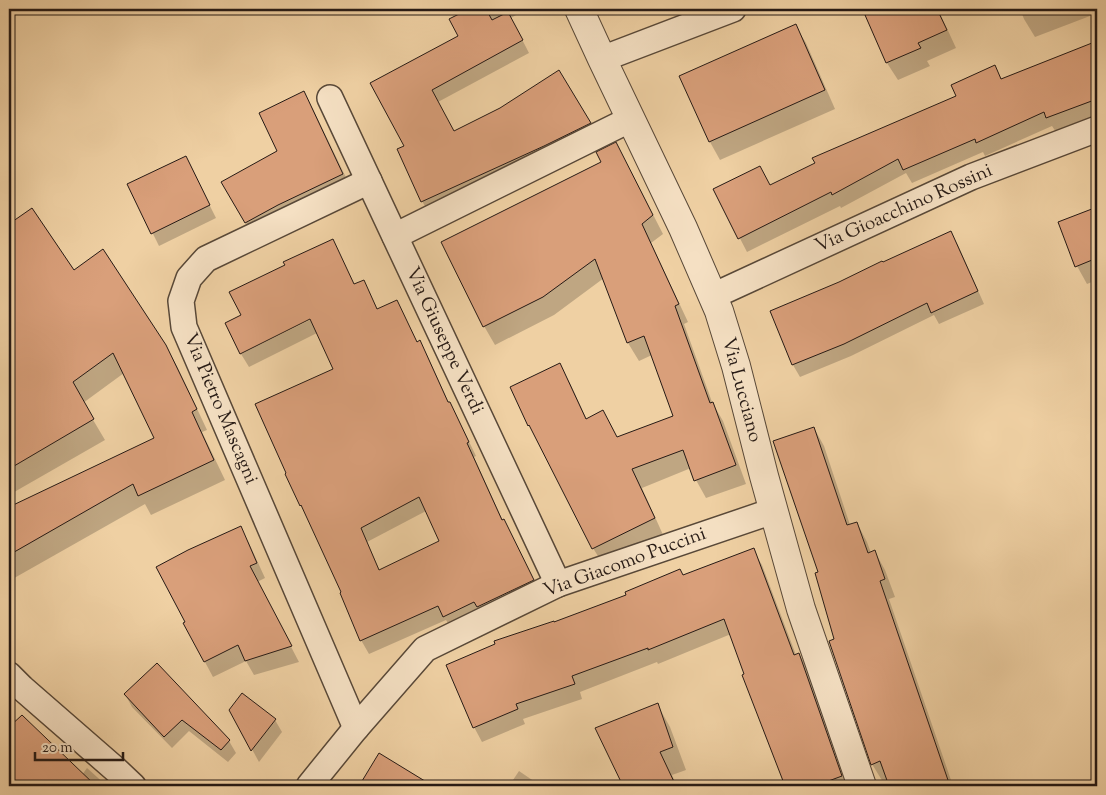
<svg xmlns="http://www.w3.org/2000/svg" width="1106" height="795" font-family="'Sorts Mill Goudy',serif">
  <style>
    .shadow { fill: #0003; fill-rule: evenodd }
    .building { fill: #d99f7a; stroke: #261a15; fill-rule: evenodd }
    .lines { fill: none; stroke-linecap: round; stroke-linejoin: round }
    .minor-casing { stroke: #584838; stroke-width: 28 }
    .tertiary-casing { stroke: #584838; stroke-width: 30 }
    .minor { stroke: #f5e0c3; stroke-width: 25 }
    .tertiary { stroke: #f5e0c3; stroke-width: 28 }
    .labels { text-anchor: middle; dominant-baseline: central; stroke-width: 4; stroke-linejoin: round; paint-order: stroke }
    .street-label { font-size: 19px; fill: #261a15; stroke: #f5e0c3 }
  </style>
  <rect width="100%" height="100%" fill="#efd0a3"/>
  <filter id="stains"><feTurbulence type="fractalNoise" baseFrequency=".004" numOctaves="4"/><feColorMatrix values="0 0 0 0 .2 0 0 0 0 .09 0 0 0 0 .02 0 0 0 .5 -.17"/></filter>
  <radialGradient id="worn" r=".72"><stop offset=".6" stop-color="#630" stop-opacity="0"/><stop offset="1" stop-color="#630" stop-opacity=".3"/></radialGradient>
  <g class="shadow">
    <path d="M 471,9 L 526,9 L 511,18 L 529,53 L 438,102 L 454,132 L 501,109 L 559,72 L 597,136 L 429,213 L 422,201 L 406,147 L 372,84 L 460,37 L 451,20 Z"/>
    <path d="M 882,9 L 938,9 L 956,48 L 927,61 L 930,66 L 898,80 L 887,63 L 867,16 Z"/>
    <path d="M 1020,9 L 1087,9 L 1090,16 L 1035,37 L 1024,19 Z"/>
    <path d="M 795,25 L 806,43 L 835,109 L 720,160 L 710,142 L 681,76 Z"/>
    <path d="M 1097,42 L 1097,115 L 1056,132 L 1052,126 L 985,156 L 983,152 L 912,183 L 906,173 L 841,208 L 840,206 L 747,252 L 715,190 L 770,187 L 957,96 L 995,67 L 1002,80 Z"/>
    <path d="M 303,93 L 313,109 L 352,190 L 255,239 L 223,182 L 279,152 Z"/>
    <path d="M 186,158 L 216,218 L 159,246 L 129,185 Z"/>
    <path d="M 626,162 L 663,234 L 651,243 L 688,322 L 684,324 L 712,402 L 723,421 L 746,484 L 706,498 L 696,480 L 691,468 L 642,488 L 664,537 L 604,566 L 593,548 L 559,365 L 570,383 L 587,420 L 617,438 L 675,417 L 652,355 L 639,361 L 628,343 L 604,278 L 554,315 L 495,345 L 484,326 L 443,242 Z"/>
    <path d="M 1097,208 L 1097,280 L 1087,284 L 1077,266 L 1060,223 Z"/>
    <path d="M 31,210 L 74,271 L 165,345 L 177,366 L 207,430 L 202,432 L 225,480 L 151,515 L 145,504 L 9,581 L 9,509 L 155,438 L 124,373 L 83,403 L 105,440 L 9,495 L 9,225 Z"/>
    <path d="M 951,233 L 958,245 L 984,304 L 939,324 L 934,315 L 851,356 L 800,377 L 793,365 L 771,311 L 840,283 Z"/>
    <path d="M 363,281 L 378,310 L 396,301 L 404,315 L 417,343 L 419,342 L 427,355 L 449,403 L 457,417 L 476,456 L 474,457 L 503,521 L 511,534 L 540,594 L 452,630 L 446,620 L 369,654 L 361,640 L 343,593 L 308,519 L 301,505 L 335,370 L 317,333 L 249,367 L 241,354 L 316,317 L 354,285 ZM 426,511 L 441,541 L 380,571 L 367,542 Z"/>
    <path d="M 814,428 L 824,446 L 850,525 L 857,523 L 867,542 L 871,553 L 875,552 L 885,570 L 895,597 L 889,599 L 953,786 L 891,786 L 888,780 L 883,782 L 872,764 L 819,573 Z"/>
    <path d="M 240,528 L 249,543 L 265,578 L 257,582 L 299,662 L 254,675 L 246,661 L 213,677 L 184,623 Z"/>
    <path d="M 753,550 L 762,565 L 796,655 L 799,654 L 808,669 L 848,786 L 786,786 L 744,676 L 746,675 L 731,634 L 658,664 L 657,662 L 580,692 L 582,699 L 523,719 L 525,724 L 482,742 L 474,727 L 553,623 L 683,576 Z"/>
    <path d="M 156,665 L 229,741 L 236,753 L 228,762 L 189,731 L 172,748 L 132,707 L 125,694 Z"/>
    <path d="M 657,704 L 670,727 L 686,770 L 672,775 L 677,786 L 625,786 L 621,779 Z"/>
    <path d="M 230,710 L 275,720 L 282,732 L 259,762 Z"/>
    <path d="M 9,726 L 82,775 L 87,768 L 107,786 L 9,786 Z"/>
    <path d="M 380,755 L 431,786 L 360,786 Z"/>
    <path d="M 519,771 L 541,786 L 509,786 Z"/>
  </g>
  <g class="building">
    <path d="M 469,9 L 486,9 L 492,20 L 508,12 L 523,40 L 432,90 L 454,131 L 500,108 L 559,70 L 591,123 L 544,146 L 421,202 L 397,149 L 404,146 L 370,83 L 458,36 L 449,19 Z"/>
    <path d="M 879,9 L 937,9 L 947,30 L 918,43 L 921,48 L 886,63 L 865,15 Z"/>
    <path d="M 796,24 L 825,90 L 709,142 L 679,76 Z"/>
    <path d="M 1097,41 L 1097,99 L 1046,118 L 1044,112 L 976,143 L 975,139 L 903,170 L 898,159 L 832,195 L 831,192 L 738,239 L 713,189 L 760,166 L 770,185 L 815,163 L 812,158 L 956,96 L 951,85 L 995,65 L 1001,79 Z"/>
    <path d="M 304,91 L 343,174 L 278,205 L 245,223 L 221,182 L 277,151 L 259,113 Z"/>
    <path d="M 616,142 L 653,215 L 642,224 L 679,304 L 675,306 L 710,403 L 713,402 L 736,465 L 694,481 L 683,450 L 632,469 L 655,518 L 592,549 L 529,425 L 528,426 L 510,387 L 560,363 L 586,419 L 603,410 L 617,437 L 673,416 L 644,336 L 627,343 L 595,259 L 543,297 L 483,327 L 441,242 L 601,162 L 596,152 Z"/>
    <path d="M 186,156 L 210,205 L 151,234 L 127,184 Z"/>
    <path d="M 1097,207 L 1097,258 L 1075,267 L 1058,222 Z"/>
    <path d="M 32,208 L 74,270 L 103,249 L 166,345 L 197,409 L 192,412 L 214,460 L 138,496 L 133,484 L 9,555 L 9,507 L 154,438 L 113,353 L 73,382 L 94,419 L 9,469 L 9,224 Z"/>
    <path d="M 951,231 L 978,291 L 931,313 L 927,303 L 844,344 L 792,365 L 770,311 L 839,282 L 882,261 L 883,262 Z"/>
    <path d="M 333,239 L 354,284 L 364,280 L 377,309 L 397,300 L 417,342 L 420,340 L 448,402 L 450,402 L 469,442 L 467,443 L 502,520 L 504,519 L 534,580 L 477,607 L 474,602 L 443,617 L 438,606 L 360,641 L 340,593 L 341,592 L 301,505 L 300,506 L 285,474 L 286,473 L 255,404 L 333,369 L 310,319 L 240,354 L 225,323 L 241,315 L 229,292 L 285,265 L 283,262 ZM 419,497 L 439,541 L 379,570 L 361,528 Z"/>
    <path d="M 814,427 L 847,525 L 857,522 L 868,553 L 875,550 L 885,579 L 880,581 L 950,786 L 889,786 L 880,761 L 871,765 L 829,641 L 834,639 L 815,573 L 818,572 L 773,441 Z"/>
    <path d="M 241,526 L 257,563 L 250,566 L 292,646 L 245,661 L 238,645 L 204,662 L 183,623 L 185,622 L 156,567 L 188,550 Z"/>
    <path d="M 754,548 L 794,655 L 799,653 L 842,776 L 815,786 L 785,786 L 742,675 L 744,674 L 724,619 L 648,650 L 648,648 L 572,676 L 575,684 L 516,704 L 518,709 L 473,728 L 446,665 L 495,644 L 494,641 L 554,621 L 554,622 L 626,595 L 625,592 L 680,569 L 683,575 Z"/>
    <path d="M 157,663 L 230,740 L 221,750 L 182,720 L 164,737 L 124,694 Z"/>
    <path d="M 242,693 L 276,719 L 251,751 L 229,710 Z"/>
    <path d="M 658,703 L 673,747 L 660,752 L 676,786 L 623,786 L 595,728 Z"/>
    <path d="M 22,715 L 96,786 L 9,786 L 9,727 Z"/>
    <path d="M 379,753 L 433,786 L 359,786 Z"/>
  </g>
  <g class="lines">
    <defs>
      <g id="minor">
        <path d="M 602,59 L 733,9"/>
        <path d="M 330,98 L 558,584"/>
        <path d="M 395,236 L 631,119"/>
        <path d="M 713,296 L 971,177 L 1097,129"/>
        <path d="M 9,675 L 22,688 L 115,769 L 133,786"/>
        <path d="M 356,728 L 184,327 L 181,301 L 189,278 L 206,259 L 369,181"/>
        <path d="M 309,786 L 356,728 L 425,649 L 558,584 L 773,511"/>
      </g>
      <path id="tertiary" d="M 579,9 L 602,59 L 683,228 L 719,311 L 736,366 L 764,476 L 801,609 L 862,786"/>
    </defs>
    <use href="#minor" class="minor-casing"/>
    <use href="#tertiary" class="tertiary-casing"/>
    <use href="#minor" class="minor"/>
    <use href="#tertiary" class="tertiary"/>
  </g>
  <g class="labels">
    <g class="street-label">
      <text transform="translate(904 209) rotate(-24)">Via Gioacchino Rossini</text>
      <text transform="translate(444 341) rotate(65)">Via Giuseppe Verdi</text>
      <text transform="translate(741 390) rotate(75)">Via Lucciano</text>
      <text transform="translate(220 409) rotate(67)">Via Pietro Mascagni</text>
      <text transform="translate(625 563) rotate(-20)">Via Giacomo Puccini</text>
    </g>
  </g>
  <rect width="1106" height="795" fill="none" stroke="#efd0a3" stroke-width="30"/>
  <rect x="10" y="10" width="1086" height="775" fill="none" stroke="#261a15" stroke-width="2.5"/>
  <rect x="15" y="15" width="1076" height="765" fill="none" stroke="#261a15"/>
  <path d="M35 752v8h88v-8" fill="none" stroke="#261a15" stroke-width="2.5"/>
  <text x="42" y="752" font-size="15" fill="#261a15" stroke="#f5e0c3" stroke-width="4" paint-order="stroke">20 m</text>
  <rect width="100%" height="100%" filter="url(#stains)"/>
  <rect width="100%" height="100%" fill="url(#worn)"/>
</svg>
